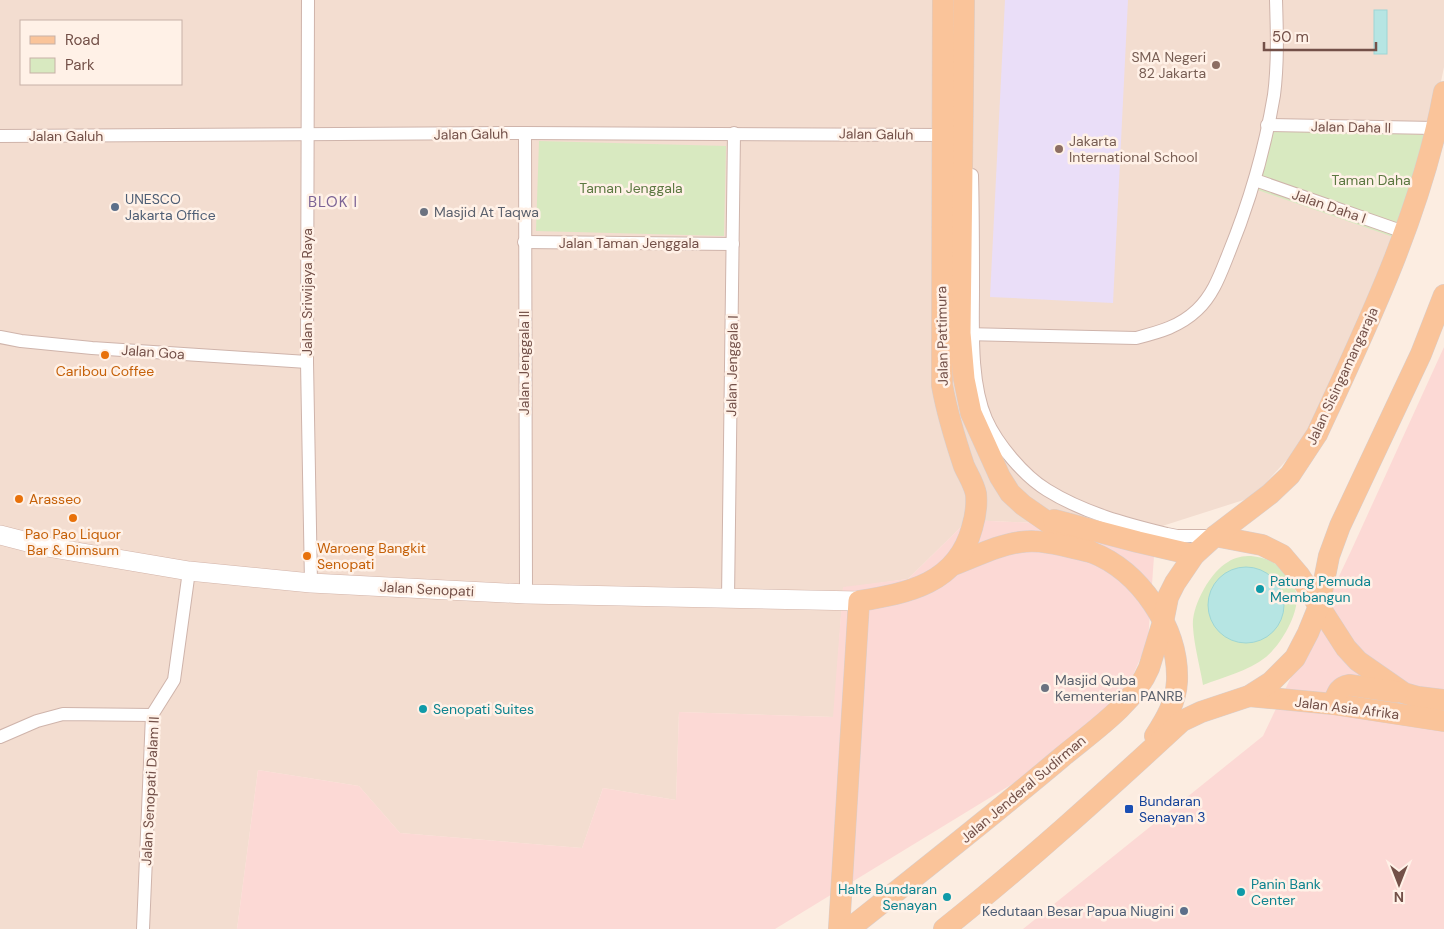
<svg xmlns="http://www.w3.org/2000/svg" width="1444" height="929" font-family="'DM Sans',sans-serif">
  <style>
    .residential { fill: #f3ddd0; fill-rule: evenodd }
    .commercial { fill: #fcd9d5 }
    .education { fill: #eadef8 }
    .green { fill: #d8e9c0 }
    .water { fill: #b6e5e3; stroke: #9dd6d5 }
    .lines { fill: none; stroke-linecap: round; stroke-linejoin: round }
    .minor-casing { stroke: #cfb4ab; stroke-width: 14 }
    .secondary-casing { stroke: #d2b3a8; stroke-width: 20 }
    .primary-casing { stroke: #d8cecc; stroke-width: 22 }
    .minor { stroke: #fff; stroke-width: 12 }
    .secondary { stroke: #fff; stroke-width: 19 }
    .primary { stroke: #fac49a; stroke-width: 21 }
    .education-dot { fill: #8d6e63; stroke: #fff1e7; stroke-width: 2 }
    .service-dot { fill: #5c6f8a; stroke: #fff1e7; stroke-width: 2 }
    .worship-dot { fill: #6b7280; stroke: #fff1e7; stroke-width: 2 }
    .food-dot { fill: #e8710a; stroke: #fff1e7; stroke-width: 2 }
    .culture-dot { fill: #0f9aa8; stroke: #fff1e7; stroke-width: 2 }
    .transit-dot { fill: #1a4fb4; stroke: #fff1e7; stroke-width: 2 }
    .labels { text-anchor: middle; dominant-baseline: central; stroke-width: 5; stroke-linejoin: round; paint-order: stroke }
    .education-label { font-size: 14px; fill: #785e54; stroke: #fff1e7; text-anchor: end }
    .street-label { font-size: 14px; fill: #735048; stroke: #fff1e7 }
    .park-label { font-size: 14px; fill: #5c7841; stroke: #fff1e7 }
    .service-label { font-size: 14px; fill: #4e5e75; stroke: #fff1e7; text-anchor: start }
    .worship-label { font-size: 14px; fill: #5b616d; stroke: #fff1e7; text-anchor: start }
    .food-label { font-size: 14px; fill: #c56008; stroke: #fff1e7 }
    .culture-label { font-size: 14px; fill: #0d838f; stroke: #fff1e7; text-anchor: start }
    .transit-label { font-size: 14px; fill: #164399; stroke: #fff1e7; text-anchor: start }
    .neighbourhood-label { font-size: 15px; letter-spacing: 1px; fill: #7c6496; stroke: #fff1e7 }
  </style>
  <rect width="100%" height="100%" fill="#fcede1"/>
  <path class="residential" d="M 0,0 L 1444,0 L 1444,67 L 1430,135 L 1326,417 L 1253,497 L 1156,528 L 968,520 L 908,579 L 843,588 L 834,717 L 679,712 L 676,800 L 603,788 L 582,848 L 400,833 L 359,786 L 258,770 L 237,929 L 0,929 ZM 21,21 L 181,21 L 181,84 L 21,84 Z"/>
  <g class="commercial">
    <path d="M 1444,347 L 1444,929 L 1023,929 L 1263,736 L 1351,551 Z"/>
    <path d="M 968,520 L 1156,528 L 1148,641 L 1112,723 L 775,929 L 237,929 L 258,770 L 359,786 L 400,833 L 582,848 L 603,788 L 676,800 L 679,712 L 833,717 L 843,587 L 908,579 Z"/>
  </g>
  <path class="education" d="M 1005,0 L 1128,0 L 1113,303 L 990,297 Z"/>
  <g class="green">
    <path d="M 1273,129 L 1430,135 L 1402,240 L 1255,189 Z"/>
    <path d="M 539,141 L 726,146 L 724,236 L 536,231 Z"/>
    <path d="M 1251,556 C 1272,559 1279,563 1290,582 C 1292,585 1295,589 1296,592 C 1301,611 1281,645 1266,657 C 1248,671 1224,677 1203,685 C 1200,667 1194,645 1193,627 C 1191,607 1210,572 1228,562 C 1235,557 1243,556 1251,556 Z"/>
  </g>
  <g class="water">
    <rect x="1374" y="10" width="13" height="44"/>
    <circle cx="1246" cy="605" r="38"/>
  </g>
  <g class="lines">
    <defs>
      <g id="minor">
        <path d="M 308,0 L 307,362 L 311,583"/>
        <path d="M 1267,125 L 1435,128"/>
        <path d="M 525,133 L 526,594"/>
        <path d="M 0,136 L 525,133 L 942,135"/>
        <path d="M 972,175 C 973,213 973,251 973,288 C 973,328 970,382 986,419 C 997,444 1024,476 1047,490 C 1084,513 1126,524 1167,534 L 1177,536 L 1215,536"/>
        <path d="M 1255,180 L 1404,232"/>
        <path d="M 524,242 L 733,244"/>
        <path d="M 965,334 L 1136,338 C 1159,332 1179,327 1197,310 C 1213,295 1220,275 1228,255 C 1249,204 1265,149 1274,95 C 1278,64 1277,31 1276,0"/>
        <path d="M 0,337 L 21,341 L 92,348 L 307,362"/>
        <path d="M 728,599 L 734,133"/>
        <path d="M 0,737 L 37,721 L 63,714 L 152,715"/>
        <path d="M 143,929 L 152,715 L 174,680 L 189,571"/>
      </g>
      <path id="secondary" d="M 0,535 L 47,547 L 189,571 L 311,583 L 526,594 L 859,601"/>
      <g id="primary">
        <path d="M 964,0 L 960,333 L 964,379 L 971,413 L 1000,477 L 1010,493 L 1023,505 L 1091,552"/>
        <path d="M 1054,520 L 1138,542 L 1194,555"/>
        <path d="M 1215,536 L 1262,545 L 1282,555 L 1299,575 L 1346,648 L 1358,661 L 1404,693 L 1418,697 L 1444,700"/>
        <path d="M 953,565 C 975,557 997,545 1021,542 C 1044,539 1068,547 1091,552 C 1140,571 1179,628 1177,681 C 1176,702 1166,719 1155,736"/>
        <path d="M 1249,696 L 1333,704 L 1444,721"/>
        <path d="M 1333,704 C 1337,694 1338,687 1349,685 L 1397,692"/>
        <path d="M 839,929 L 859,601 C 908,593 957,584 972,528 C 975,518 977,504 976,494 C 974,484 968,475 964,466 C 955,439 947,413 942,385 L 943,0"/>
        <path d="M 849,929 C 921,872 992,816 1062,757 C 1092,732 1134,704 1149,668 L 1163,622 L 1168,597 L 1175,583 L 1194,555 L 1215,536 L 1270,494 L 1290,475 L 1317,434 C 1368,324 1422,212 1444,92"/>
        <path d="M 944,929 C 1027,863 1105,792 1182,721 L 1201,712 L 1249,696 L 1271,682 L 1295,658 L 1308,633 L 1319,606 L 1329,556 L 1340,526 L 1421,354 L 1444,295"/>
      </g>
    </defs>
    <use href="#minor" class="minor-casing"/>
    <use href="#secondary" class="secondary-casing"/>
    <use href="#primary" class="primary-casing"/>
    <use href="#minor" class="minor"/>
    <use href="#secondary" class="secondary"/>
    <use href="#primary" class="primary"/>
  </g>
  <g class="education-dot">
    <circle cx="1216" cy="65" r="5"/>
    <circle cx="1059" cy="149" r="5"/>
  </g>
  <g class="service-dot">
    <circle cx="115" cy="207" r="5"/>
    <circle cx="1184" cy="911" r="5"/>
  </g>
  <g class="worship-dot">
    <circle cx="424" cy="212" r="5"/>
    <circle cx="1045" cy="688" r="5"/>
  </g>
  <g class="food-dot">
    <circle cx="105" cy="355" r="5"/>
    <circle cx="19" cy="499" r="5"/>
    <circle cx="73" cy="518" r="5"/>
    <circle cx="307" cy="556" r="5"/>
  </g>
  <g class="culture-dot">
    <circle cx="1260" cy="589" r="5"/>
    <circle cx="423" cy="709" r="5"/>
    <circle cx="1241" cy="892" r="5"/>
    <circle cx="947" cy="897" r="5"/>
  </g>
  <rect class="transit-dot" x="1124" y="804" width="10" height="10" rx="2.5"/>
  <g class="labels">
    <g class="education-label">
      <text x="1206" y="57">SMA Negeri<tspan x="1206" dy="16">82 Jakarta</tspan></text>
      <text x="1069" y="141" text-anchor="start">Jakarta<tspan x="1069" dy="16">International School</tspan></text>
    </g>
    <g class="street-label">
      <text transform="translate(1351 127) rotate(1)">Jalan Daha II</text>
      <text transform="translate(471 134) rotate(-1)">Jalan Galuh</text>
      <text transform="translate(876 134) rotate(1)">Jalan Galuh</text>
      <text x="66" y="136">Jalan Galuh</text>
      <text transform="translate(1329 206) rotate(19)">Jalan Daha I</text>
      <text x="629" y="243">Jalan Taman Jenggala</text>
      <text transform="translate(307 292) rotate(-90)">Jalan Sriwijaya Raya</text>
      <text transform="translate(942 336) rotate(-91)">Jalan Pattimura</text>
      <text transform="translate(153 352) rotate(4)">Jalan Goa</text>
      <text transform="translate(524 363) rotate(-90)">Jalan Jenggala II</text>
      <text transform="translate(732 366) rotate(-89)">Jalan Jenggala I</text>
      <text transform="translate(1342 376) rotate(-65)">Jalan Sisingamangaraja</text>
      <text transform="translate(427 589) rotate(3)">Jalan Senopati</text>
      <text transform="translate(1347 708) rotate(7)">Jalan Asia Afrika</text>
      <text transform="translate(1023 789) rotate(-40)">Jalan Jenderal Sudirman</text>
      <text transform="translate(150 791) rotate(-87)">Jalan Senopati Dalam II</text>
    </g>
    <g class="park-label">
      <text x="1371" y="180">Taman Daha</text>
      <text x="631" y="188">Taman Jenggala</text>
    </g>
    <g class="service-label">
      <text x="125" y="199">UNESCO<tspan x="125" dy="16">Jakarta Office</tspan></text>
      <text x="1174" y="911" text-anchor="end">Kedutaan Besar Papua Niugini</text>
    </g>
    <g class="worship-label">
      <text x="434" y="212">Masjid At Taqwa</text>
      <text x="1055" y="680">Masjid Quba<tspan x="1055" dy="16">Kementerian PANRB</tspan></text>
    </g>
    <g class="food-label">
      <text x="105" y="371">Caribou Coffee</text>
      <text x="29" y="499" text-anchor="start">Arasseo</text>
      <text x="73" y="534">Pao Pao Liquor<tspan x="73" dy="16">Bar &amp; Dimsum</tspan></text>
      <text x="317" y="548" text-anchor="start">Waroeng Bangkit<tspan x="317" dy="16">Senopati</tspan></text>
    </g>
    <g class="culture-label">
      <text x="1270" y="581">Patung Pemuda<tspan x="1270" dy="16">Membangun</tspan></text>
      <text x="433" y="709">Senopati Suites</text>
      <text x="1251" y="884">Panin Bank<tspan x="1251" dy="16">Center</tspan></text>
      <text x="937" y="889" text-anchor="end">Halte Bundaran<tspan x="937" dy="16">Senayan</tspan></text>
    </g>
    <g class="transit-label">
      <text x="1139" y="801">Bundaran<tspan x="1139" dy="16">Senayan 3</tspan></text>
    </g>
    <g class="neighbourhood-label">
      <text x="333" y="202">BLOK I</text>
    </g>
  </g>
  <rect x="20" y="20" width="162" height="65" fill="#fff1e7" stroke="#c7b1a7"/>
  <rect x="30" y="36" width="25" height="8" fill="#fac49a" stroke="#c7b1a7"/>
  <text x="65" y="45" font-size="15" fill="#735048">Road</text>
  <rect x="30" y="58" width="25" height="15" fill="#d8e9c0" stroke="#c7b1a7"/>
  <text x="65" y="70" font-size="15" fill="#735048">Park</text>
  <g transform="translate(1399 884) rotate(180)" stroke="#fff1e7" stroke-width="4" paint-order="stroke">
  <path d="M0-4L9 19L0 12L-9 19Z" fill="#735048"/>
  <text y="-8" font-size="14" font-weight="bold" text-anchor="middle" fill="#735048">N</text>
  </g>
  <path d="M1264 42v8h112v-8" fill="none" stroke="#735048" stroke-width="2.5"/>
  <text x="1272" y="42" font-size="15" fill="#735048" stroke="#fff1e7" stroke-width="4" paint-order="stroke">50 m</text>
</svg>
